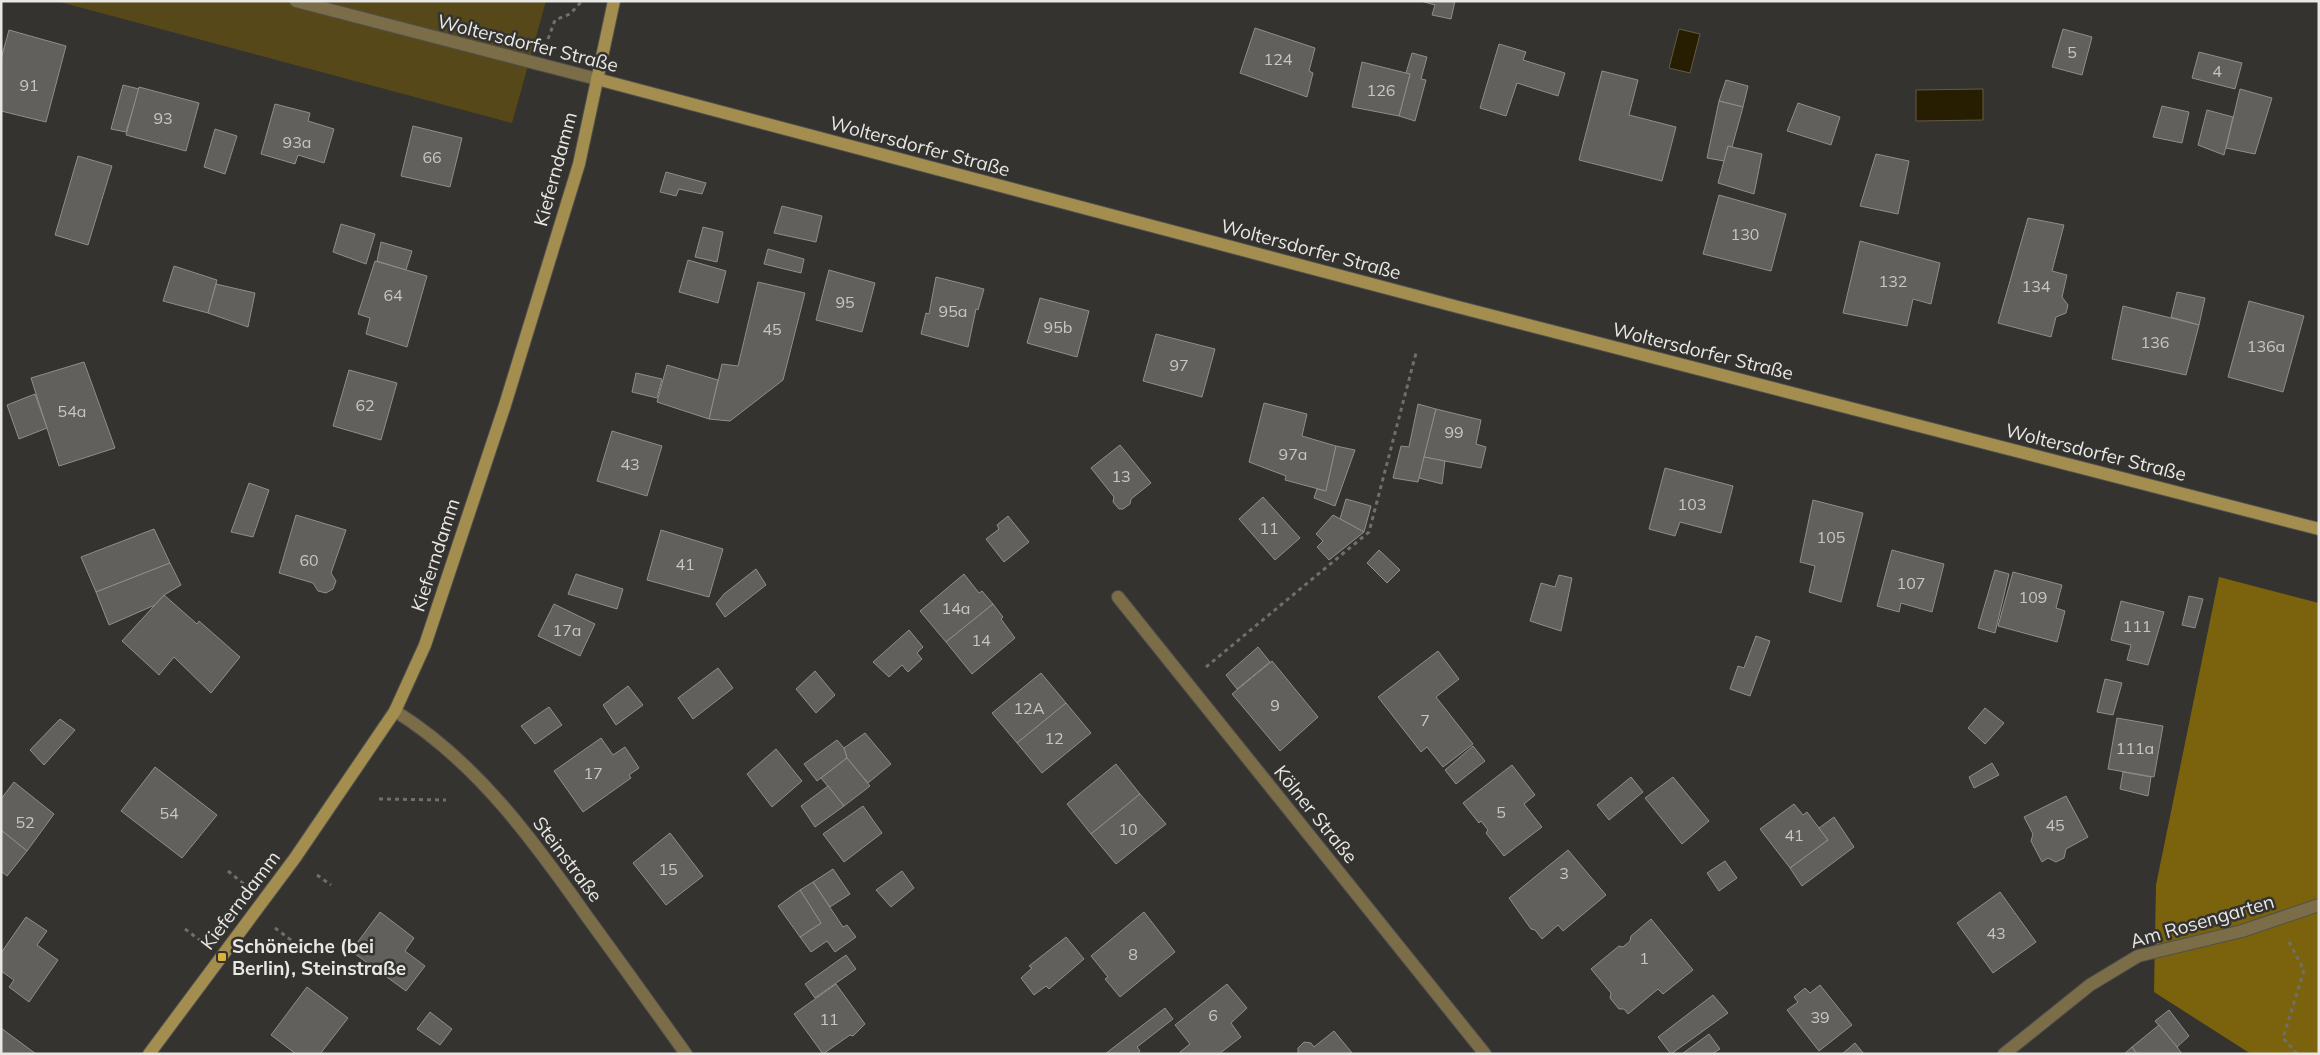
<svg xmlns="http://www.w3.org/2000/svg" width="2320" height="1055" font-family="Mulish,sans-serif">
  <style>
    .green { fill: #574819 }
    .forest { fill: #7b630d }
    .water { fill: #271d00; stroke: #615a45 }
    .building { fill: #61605d; stroke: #8f8e8b }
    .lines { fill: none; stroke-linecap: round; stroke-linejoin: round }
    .street-casing { stroke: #51504d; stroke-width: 14 }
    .secondary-casing { stroke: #51504d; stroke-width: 14 }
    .path { stroke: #6f6f6c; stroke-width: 3; stroke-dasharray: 4 4; stroke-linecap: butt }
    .street { stroke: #7a6d48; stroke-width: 12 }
    .secondary { stroke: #a38e50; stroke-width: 12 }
    .poi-dot { fill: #dab334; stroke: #343330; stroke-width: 2 }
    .labels { text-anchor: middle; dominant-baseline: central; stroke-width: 5; stroke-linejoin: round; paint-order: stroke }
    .number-label { font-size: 16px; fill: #c6c6c4 }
    .street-label { font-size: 19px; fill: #e8e8e6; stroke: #343330 }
    .poi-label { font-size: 19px; font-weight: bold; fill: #e8e8e6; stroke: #343330; text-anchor: start }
  </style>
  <rect width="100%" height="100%" fill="#343330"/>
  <path class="green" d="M 56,1 L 546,1 L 512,123 Z"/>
  <path class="forest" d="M 2219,577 L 2319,603 L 2319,1054 L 2251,1054 L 2154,992 L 2156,885 Z"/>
  <g class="water">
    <path d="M 1679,29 L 1700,34 L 1690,73 L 1669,68 Z"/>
    <path d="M 1983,89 L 1983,120 L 1916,121 L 1916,90 Z"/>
  </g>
  <g class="building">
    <path d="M 1421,1 L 1455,1 L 1451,19 L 1432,15 L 1435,5 Z"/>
    <path d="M 1255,28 L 1315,48 L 1309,71 L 1313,73 L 1307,97 L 1240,73 Z"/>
    <path d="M 2063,29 L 2092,37 L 2082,75 L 2052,67 Z"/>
    <path d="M 9,30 L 66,46 L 46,122 L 1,111 L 1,59 Z"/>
    <path d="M 1499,44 L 1526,52 L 1523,60 L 1565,73 L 1558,96 L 1517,83 L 1506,116 L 1480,108 Z"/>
    <path d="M 2199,52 L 2242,63 L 2235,89 L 2192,78 Z"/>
    <path d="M 1412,53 L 1427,57 L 1421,79 L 1426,80 L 1415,121 L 1399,116 L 1410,74 L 1406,73 Z"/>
    <path d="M 1362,62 L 1410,74 L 1399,116 L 1352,107 Z"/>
    <path d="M 1602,71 L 1638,80 L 1629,115 L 1676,127 L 1662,181 L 1579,160 Z"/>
    <path d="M 1726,80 L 1748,86 L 1743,107 L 1719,101 Z"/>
    <path d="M 123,85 L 139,89 L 126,132 L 111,129 Z"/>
    <path d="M 139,87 L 199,103 L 186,151 L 126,135 Z"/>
    <path d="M 2240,89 L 2272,98 L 2255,154 L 2226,148 Z"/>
    <path d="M 1719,101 L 1743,107 L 1732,147 L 1728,146 L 1724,161 L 1707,158 Z"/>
    <path d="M 1798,103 L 1840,117 L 1831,145 L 1787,131 Z"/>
    <path d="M 275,104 L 310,113 L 308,121 L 334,129 L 324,163 L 298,155 L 295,164 L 261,154 Z"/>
    <path d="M 2162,106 L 2189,112 L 2182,143 L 2153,137 Z"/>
    <path d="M 2207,110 L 2233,117 L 2224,155 L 2198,145 Z"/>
    <path d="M 413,126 L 462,138 L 450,187 L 401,176 Z"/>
    <path d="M 215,129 L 237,136 L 225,174 L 204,167 Z"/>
    <path d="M 1728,146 L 1762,154 L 1754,194 L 1718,183 Z"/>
    <path d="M 1876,154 L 1909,161 L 1898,214 L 1860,206 Z"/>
    <path d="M 78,156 L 112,166 L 88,245 L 55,235 Z"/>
    <path d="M 666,172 L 706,183 L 702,194 L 679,189 L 676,196 L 660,192 Z"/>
    <path d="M 1719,195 L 1786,214 L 1771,271 L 1703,254 Z"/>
    <path d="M 782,206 L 822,216 L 816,242 L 774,233 Z"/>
    <path d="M 2028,218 L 2064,225 L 2052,271 L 2067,275 L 2062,297 L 2068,305 L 2066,313 L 2056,317 L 2051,337 L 1998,323 Z"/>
    <path d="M 341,224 L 375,234 L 366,264 L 333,252 Z"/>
    <path d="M 703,227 L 723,232 L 717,262 L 695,257 Z"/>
    <path d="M 1860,241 L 1940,263 L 1931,304 L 1913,299 L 1907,326 L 1843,313 Z"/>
    <path d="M 381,242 L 412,251 L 406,270 L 377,261 Z"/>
    <path d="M 768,249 L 804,259 L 801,273 L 764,264 Z"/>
    <path d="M 688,260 L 726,271 L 718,303 L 679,292 Z"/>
    <path d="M 375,261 L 427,276 L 407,347 L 366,334 L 370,318 L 358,314 Z"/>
    <path d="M 174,266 L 217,280 L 208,313 L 163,301 Z"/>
    <path d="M 829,270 L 875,283 L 862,332 L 816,320 Z"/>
    <path d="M 936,277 L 984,289 L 978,310 L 976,309 L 968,347 L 921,334 L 926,313 L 929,314 Z"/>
    <path d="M 758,282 L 805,293 L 783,380 L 730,421 L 709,419 L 722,364 L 738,366 Z"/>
    <path d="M 216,284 L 255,293 L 248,327 L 208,313 Z"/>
    <path d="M 2177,292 L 2205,298 L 2199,325 L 2171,317 Z"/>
    <path d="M 1040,298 L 1089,311 L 1077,357 L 1027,343 Z"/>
    <path d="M 2249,301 L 2304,316 L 2283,392 L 2228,377 Z"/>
    <path d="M 2123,306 L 2199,325 L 2186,375 L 2112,359 Z"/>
    <path d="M 1156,334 L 1215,349 L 1202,397 L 1143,381 Z"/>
    <path d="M 84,362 L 115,448 L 59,466 L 31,378 Z"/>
    <path d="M 667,365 L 718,380 L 709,419 L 657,402 Z"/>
    <path d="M 349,370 L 397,383 L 381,440 L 333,426 Z"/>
    <path d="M 636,373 L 662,379 L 657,398 L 632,392 Z"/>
    <path d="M 35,394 L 47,428 L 19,439 L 7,405 Z"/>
    <path d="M 1264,403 L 1307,414 L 1302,436 L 1336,446 L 1326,491 L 1285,480 L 1286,476 L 1249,462 Z"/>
    <path d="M 1418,404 L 1436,409 L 1418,482 L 1393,478 L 1401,446 L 1409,447 Z"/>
    <path d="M 1436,409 L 1481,420 L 1476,444 L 1486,447 L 1481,468 L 1424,457 Z"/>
    <path d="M 612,431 L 662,446 L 647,496 L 597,481 Z"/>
    <path d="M 1120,445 L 1151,483 L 1131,499 L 1130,504 L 1123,509 L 1119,509 L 1113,502 L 1114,497 L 1091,468 Z"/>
    <path d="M 1336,446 L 1355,450 L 1335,506 L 1314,498 L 1317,489 L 1326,491 Z"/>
    <path d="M 1424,457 L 1445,461 L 1442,484 L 1419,478 Z"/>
    <path d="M 1665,468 L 1733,486 L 1721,533 L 1680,522 L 1675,536 L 1649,529 Z"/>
    <path d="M 249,483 L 269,490 L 253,537 L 231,532 Z"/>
    <path d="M 1263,497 L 1300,538 L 1275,560 L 1239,519 Z"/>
    <path d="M 1346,499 L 1371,506 L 1364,532 L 1340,519 Z"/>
    <path d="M 1813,500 L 1863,513 L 1841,602 L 1809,592 L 1815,566 L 1800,562 Z"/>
    <path d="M 296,515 L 346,530 L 331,573 L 336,581 L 333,589 L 326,593 L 318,591 L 313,583 L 279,573 Z"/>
    <path d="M 1333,515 L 1364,532 L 1329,560 L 1317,547 L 1323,541 L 1316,534 Z"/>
    <path d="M 1008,516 L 1029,542 L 1004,562 L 986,539 L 999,529 L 997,525 Z"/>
    <path d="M 154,529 L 170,563 L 96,592 L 81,557 Z"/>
    <path d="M 661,530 L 723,549 L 709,597 L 647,580 Z"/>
    <path d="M 1379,550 L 1400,570 L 1387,583 L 1367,563 Z"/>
    <path d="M 1892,550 L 1944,564 L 1932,612 L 1901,603 L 1899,612 L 1877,606 Z"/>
    <path d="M 170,563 L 181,585 L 164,595 L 155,605 L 109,625 L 96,592 Z"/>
    <path d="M 756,569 L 766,585 L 725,617 L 716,604 L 724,594 Z"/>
    <path d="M 1995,570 L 2009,574 L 1995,633 L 1978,628 Z"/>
    <path d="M 2013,572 L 2062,585 L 2056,608 L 2065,611 L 2057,642 L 1998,626 Z"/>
    <path d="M 576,574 L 623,589 L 617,609 L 568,594 Z"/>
    <path d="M 964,574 L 979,593 L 982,591 L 993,604 L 946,642 L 920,611 Z"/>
    <path d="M 1559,575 L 1572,578 L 1561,631 L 1530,621 L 1541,583 L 1555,587 Z"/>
    <path d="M 164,595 L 197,624 L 199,621 L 240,657 L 211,693 L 174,657 L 159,675 L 122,641 Z"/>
    <path d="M 2189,596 L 2203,599 L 2195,628 L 2182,625 Z"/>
    <path d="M 2121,601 L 2164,612 L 2148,665 L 2127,660 L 2131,645 L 2111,640 Z"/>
    <path d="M 554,604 L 595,624 L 580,656 L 538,636 Z"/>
    <path d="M 993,604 L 1003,617 L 1001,619 L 1015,638 L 972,674 L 946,642 Z"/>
    <path d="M 909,630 L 923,647 L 917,653 L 922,659 L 908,672 L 902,665 L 889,677 L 873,662 Z"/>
    <path d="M 1756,636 L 1770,641 L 1750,696 L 1730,689 L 1738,666 L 1744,668 Z"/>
    <path d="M 1258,647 L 1270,662 L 1237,689 L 1226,675 Z"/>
    <path d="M 1438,651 L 1459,679 L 1436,697 L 1473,744 L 1443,767 L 1427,747 L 1421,752 L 1378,697 Z"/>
    <path d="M 1272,661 L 1318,717 L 1280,751 L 1232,694 Z"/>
    <path d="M 718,668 L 733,688 L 693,719 L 678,698 Z"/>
    <path d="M 815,671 L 835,695 L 816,713 L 796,689 Z"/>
    <path d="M 1041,673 L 1066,703 L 1017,743 L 992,713 Z"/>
    <path d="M 2105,679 L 2122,683 L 2113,715 L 2097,712 Z"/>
    <path d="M 628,686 L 643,705 L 616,725 L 603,705 Z"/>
    <path d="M 1066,703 L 1091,733 L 1042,773 L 1017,743 Z"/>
    <path d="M 549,707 L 562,725 L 535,744 L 521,726 Z"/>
    <path d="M 1985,708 L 2004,723 L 1985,744 L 1968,728 Z"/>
    <path d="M 2117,718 L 2163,726 L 2154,777 L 2108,769 Z"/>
    <path d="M 60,719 L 75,730 L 44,765 L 30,750 Z"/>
    <path d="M 865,733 L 891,764 L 868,783 L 847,758 L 844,748 Z"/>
    <path d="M 601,738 L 613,755 L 625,747 L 639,768 L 629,775 L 631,778 L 583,812 L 554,771 Z"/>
    <path d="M 837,740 L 844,748 L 847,758 L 817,781 L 804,764 Z"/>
    <path d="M 1473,746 L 1485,761 L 1456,784 L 1445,770 Z"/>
    <path d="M 776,749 L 802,781 L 772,807 L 747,774 Z"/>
    <path d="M 847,758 L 870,786 L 844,806 L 821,778 Z"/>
    <path d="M 1992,763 L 1999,775 L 1974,788 L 1969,777 Z"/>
    <path d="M 1116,764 L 1140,794 L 1091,834 L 1067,804 Z"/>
    <path d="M 1512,765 L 1535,795 L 1524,804 L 1542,827 L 1504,856 L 1486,833 L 1488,830 L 1481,821 L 1479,823 L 1463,803 Z"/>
    <path d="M 155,767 L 217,815 L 182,858 L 121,811 Z"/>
    <path d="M 2123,772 L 2151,777 L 2148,796 L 2120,789 Z"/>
    <path d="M 1631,777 L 1643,792 L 1609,820 L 1597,805 Z"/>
    <path d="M 1673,777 L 1709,821 L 1682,844 L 1645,798 Z"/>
    <path d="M 14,782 L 54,814 L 27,851 L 1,830 L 1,799 Z"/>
    <path d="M 828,786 L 844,806 L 815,827 L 801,806 Z"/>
    <path d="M 1140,794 L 1166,824 L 1116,864 L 1091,834 Z"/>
    <path d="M 2066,796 L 2088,837 L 2066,849 L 2064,858 L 2056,862 L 2048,858 L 2042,862 L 2031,841 L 2033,834 L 2024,817 Z"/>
    <path d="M 1794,804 L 1803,815 L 1807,812 L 1828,840 L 1790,868 L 1760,829 Z"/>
    <path d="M 863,806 L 882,833 L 844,862 L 823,834 Z"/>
    <path d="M 1834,817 L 1854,847 L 1802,886 L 1790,868 L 1828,840 L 1819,828 Z"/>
    <path d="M 1,830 L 27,851 L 7,876 L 1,871 Z"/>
    <path d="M 670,833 L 703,876 L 666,905 L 633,863 Z"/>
    <path d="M 1568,850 L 1606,895 L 1563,931 L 1558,925 L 1542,939 L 1535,930 L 1531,929 L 1509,898 Z"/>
    <path d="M 1725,861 L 1737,878 L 1719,891 L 1707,873 Z"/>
    <path d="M 833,869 L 850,894 L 830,907 L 813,882 Z"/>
    <path d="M 902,871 L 914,888 L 891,907 L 876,890 Z"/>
    <path d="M 813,882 L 843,927 L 847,925 L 856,937 L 835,952 L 827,941 L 811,952 L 800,937 L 821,923 L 800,890 Z"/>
    <path d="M 800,890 L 821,923 L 800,937 L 778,906 Z"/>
    <path d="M 2000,892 L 2036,942 L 1993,973 L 1957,923 Z"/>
    <path d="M 380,912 L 414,938 L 405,951 L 425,966 L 406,991 L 351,951 Z"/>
    <path d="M 1144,912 L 1175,952 L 1120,997 L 1105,979 L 1108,977 L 1091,956 Z"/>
    <path d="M 26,917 L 47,931 L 37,945 L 58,960 L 29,1002 L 9,987 L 14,980 L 1,971 L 1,953 Z"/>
    <path d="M 1651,919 L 1693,970 L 1663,994 L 1658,989 L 1628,1014 L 1624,1009 L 1619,1009 L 1610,998 L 1611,993 L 1591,969 L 1619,946 L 1623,947 L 1630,941 L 1631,936 Z"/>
    <path d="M 1066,937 L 1084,959 L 1049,989 L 1046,986 L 1034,995 L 1021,978 L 1032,968 L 1029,966 Z"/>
    <path d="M 846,955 L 856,969 L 815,998 L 805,984 Z"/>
    <path d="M 836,984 L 865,1024 L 853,1036 L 850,1035 L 823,1054 L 794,1014 Z"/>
    <path d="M 1227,984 L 1247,1008 L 1231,1023 L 1241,1037 L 1219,1054 L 1181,1054 L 1180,1052 L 1190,1044 L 1175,1025 Z"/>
    <path d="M 1820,985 L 1852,1025 L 1819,1051 L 1787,1010 L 1798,1002 L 1794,997 L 1805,988 L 1810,993 Z"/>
    <path d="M 307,987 L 348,1018 L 320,1054 L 296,1054 L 271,1035 Z"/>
    <path d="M 1713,995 L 1728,1013 L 1671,1054 L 1658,1037 Z"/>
    <path d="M 1165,1008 L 1173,1019 L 1137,1047 L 1140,1051 L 1137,1054 L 1105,1054 Z"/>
    <path d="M 2169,1010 L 2189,1036 L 2177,1047 L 2155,1021 Z"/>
    <path d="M 430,1012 L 452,1029 L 440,1045 L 417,1029 Z"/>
    <path d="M 2159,1025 L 2177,1047 L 2182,1054 L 2137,1054 L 2132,1047 Z"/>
    <path d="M 1,1028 L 36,1054 L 1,1054 Z"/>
    <path d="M 1334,1031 L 1353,1054 L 1298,1054 L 1298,1048 L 1304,1042 L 1311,1043 L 1314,1047 Z"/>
    <path d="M 1709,1034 L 1720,1049 L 1712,1054 L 1682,1054 Z"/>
    <path d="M 1855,1043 L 1864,1054 L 1842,1054 Z"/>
    <path d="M 2132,1047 L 2137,1054 L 2124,1054 Z"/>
  </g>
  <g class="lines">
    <defs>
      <g id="street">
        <path d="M 296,1 L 597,79"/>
        <path d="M 1118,597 L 1485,1054"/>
        <path d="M 395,711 C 476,761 534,841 588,918 C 621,963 653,1008 686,1054"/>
        <path d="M 2004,1054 L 2090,985 L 2138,956 L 2242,931 L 2319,905"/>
      </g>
      <g id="secondary">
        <path d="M 597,79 L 1458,307 L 2319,529"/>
        <path d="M 149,1054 L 295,858 L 395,711 L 425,645 L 505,405 L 579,164 L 614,1"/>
      </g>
    </defs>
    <use href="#street" class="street-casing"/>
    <use href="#secondary" class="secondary-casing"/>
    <g class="path">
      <path d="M 548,39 L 555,20 L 570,14 L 582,1"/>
      <path d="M 1206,667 L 1369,532 L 1416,353"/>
      <path d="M 379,799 L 446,800"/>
      <path d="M 228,871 L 244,884"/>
      <path d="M 317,875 L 331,885"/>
      <path d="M 275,928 L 291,940"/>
      <path d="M 185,929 L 201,941"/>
      <path d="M 2289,942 L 2304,970 L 2283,1038 L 2297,1054"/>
    </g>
    <use href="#street" class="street"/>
    <use href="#secondary" class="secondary"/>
  </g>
  <rect class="poi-dot" x="217" y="952" width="10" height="10" rx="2.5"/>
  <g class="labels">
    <g class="number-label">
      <text x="2072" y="52">5</text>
      <text x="1278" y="59">124</text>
      <text x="2217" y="71">4</text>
      <text x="29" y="85">91</text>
      <text x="1381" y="90">126</text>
      <text x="163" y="118">93</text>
      <text x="297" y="142">93a</text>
      <text x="432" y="157">66</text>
      <text x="1745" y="234">130</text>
      <text x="1893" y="281">132</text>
      <text x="2036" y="286">134</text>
      <text x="393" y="295">64</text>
      <text x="845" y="302">95</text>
      <text x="953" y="311">95a</text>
      <text x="1058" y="327">95b</text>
      <text x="772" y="329">45</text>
      <text x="2155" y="342">136</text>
      <text x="2266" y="346">136a</text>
      <text x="1179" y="365">97</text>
      <text x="365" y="405">62</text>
      <text x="72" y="411">54a</text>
      <text x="1454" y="432">99</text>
      <text x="1293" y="454">97a</text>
      <text x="630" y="464">43</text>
      <text x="1121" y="476">13</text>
      <text x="1692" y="504">103</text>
      <text x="1269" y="528">11</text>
      <text x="1831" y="537">105</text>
      <text x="309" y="560">60</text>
      <text x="685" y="564">41</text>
      <text x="1911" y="583">107</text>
      <text x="2033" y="597">109</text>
      <text x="956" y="608">14a</text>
      <text x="2137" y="626">111</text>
      <text x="567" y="630">17a</text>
      <text x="981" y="640">14</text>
      <text x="1275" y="705">9</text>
      <text x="1029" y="708">12A</text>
      <text x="1425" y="720">7</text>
      <text x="1054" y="738">12</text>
      <text x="2135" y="748">111a</text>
      <text x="593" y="773">17</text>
      <text x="1501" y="812">5</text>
      <text x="169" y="813">54</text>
      <text x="25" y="822">52</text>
      <text x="2055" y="825">45</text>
      <text x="1128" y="829">10</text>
      <text x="1794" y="835">41</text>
      <text x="668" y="869">15</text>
      <text x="1564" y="873">3</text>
      <text x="1996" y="933">43</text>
      <text x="1133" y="954">8</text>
      <text x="1644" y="958">1</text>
      <text x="1213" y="1015">6</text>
      <text x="1820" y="1017">39</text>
      <text x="829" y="1019">11</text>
    </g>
    <g class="street-label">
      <text transform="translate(528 43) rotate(14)">Woltersdorfer Straße</text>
      <text transform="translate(920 146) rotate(15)">Woltersdorfer Straße</text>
      <text transform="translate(555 169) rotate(-75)">Kieferndamm</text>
      <text transform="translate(1311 249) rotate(15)">Woltersdorfer Straße</text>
      <text transform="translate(1703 351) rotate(14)">Woltersdorfer Straße</text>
      <text transform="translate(2096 452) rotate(14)">Woltersdorfer Straße</text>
      <text transform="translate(435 555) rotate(-72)">Kieferndamm</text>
      <text transform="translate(1316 814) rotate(51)">Kölner Straße</text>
      <text transform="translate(568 859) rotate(53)">Steinstraße</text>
      <text transform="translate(240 900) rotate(-53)">Kieferndamm</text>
      <text transform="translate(2202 921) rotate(-16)">Am Rosengarten</text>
    </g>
    <g class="poi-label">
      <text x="232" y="946">Schöneiche (bei<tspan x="232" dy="22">Berlin), Steinstraße</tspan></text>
    </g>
  </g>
  <rect width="2320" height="1055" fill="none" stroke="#e8e8e6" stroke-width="5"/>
</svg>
